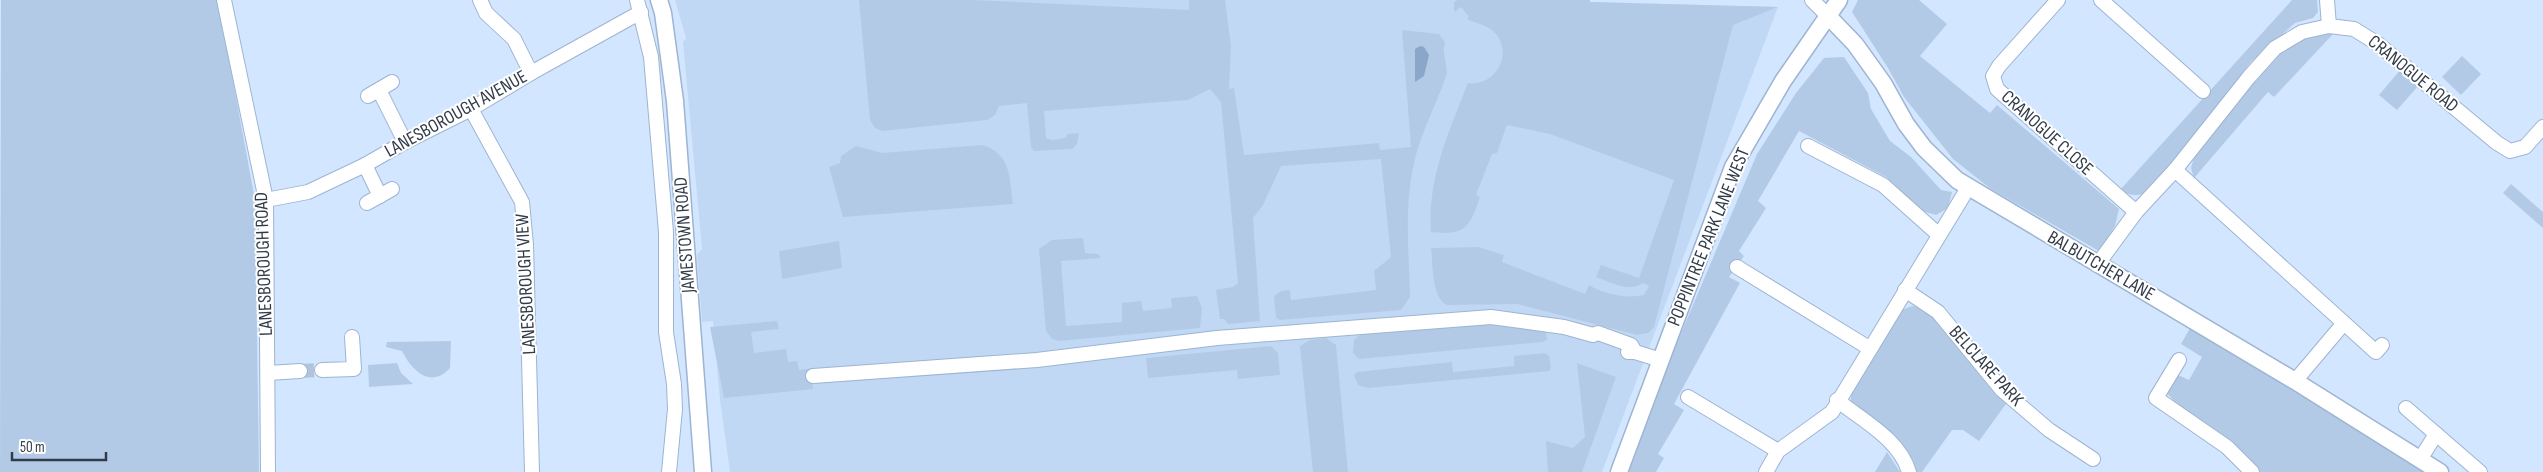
<svg xmlns="http://www.w3.org/2000/svg" width="2543" height="472" font-family="'Sofia Sans Condensed',sans-serif">
  <style>
    .built { fill: #c1d8f5 }
    .green { fill: #b3cae7 }
    .water { fill: #8aa7ca }
    .lines { fill: none; stroke-linecap: round; stroke-linejoin: round }
    .minor-tunnel { stroke: #b2c4da; stroke-width: 14; stroke-dasharray: 14 7; stroke-linecap: butt }
    .minor-casing { stroke: #9db4d2; stroke-width: 16 }
    .tertiary-casing { stroke: #9db4d2; stroke-width: 19 }
    .minor { stroke: #fff; stroke-width: 14 }
    .tertiary { stroke: #fff; stroke-width: 16 }
    .labels { text-anchor: middle; dominant-baseline: central; stroke-width: 4; stroke-linejoin: round; paint-order: stroke }
    .street-label { font-size: 19px; fill: #323c48; stroke: #fff }
  </style>
  <rect width="100%" height="100%" fill="#d2e6ff"/>
  <path class="built" d="M 675,0 L 1514,0 L 1778,7 L 1602,472 L 730,472 L 720,400 L 713,321 L 702,322 L 697,254 L 702,249 L 683,42 L 686,38 Z"/>
  <g class="green">
    <path d="M 1,0 L 218,0 L 255,200 L 259,472 L 0,472 Z"/>
    <path d="M 859,0 L 973,0 L 1189,10 L 1189,0 L 1225,0 L 1231,46 L 1229,89 L 1234,88 L 1244,155 L 1379,143 L 1380,150 L 1411,147 L 1402,30 L 1439,34 L 1445,42 C 1441,54 1449,66 1446,76 C 1436,106 1421,132 1414,163 C 1404,207 1409,252 1410,297 L 1401,310 L 1280,320 L 1276,318 L 1274,296 L 1281,291 L 1290,290 L 1291,300 L 1376,290 L 1374,271 L 1391,257 L 1381,159 L 1281,166 L 1263,205 L 1253,218 L 1260,321 L 1228,324 L 1224,319 L 1220,319 L 1216,290 L 1233,287 L 1238,283 L 1221,102 L 1210,89 L 1188,100 L 1044,111 L 1046,138 L 1052,140 L 1065,138 L 1068,134 L 1079,133 L 1077,144 L 1072,149 L 1034,151 L 1031,147 L 1027,103 L 999,106 L 995,115 L 987,120 L 882,131 L 875,128 L 870,120 Z"/>
    <path d="M 1457,0 L 1590,0 L 1590,2 L 1778,7 L 1733,25 L 1654,327 L 1648,333 L 1637,335 L 1517,304 L 1447,305 C 1431,297 1433,264 1431,248 L 1478,247 L 1504,255 L 1502,262 L 1585,294 L 1589,285 C 1603,294 1627,299 1644,295 L 1649,286 L 1643,283 C 1629,293 1610,282 1596,277 L 1601,265 L 1639,278 L 1674,180 L 1550,134 L 1507,125 L 1497,153 L 1492,154 L 1476,195 L 1480,197 C 1470,227 1465,236 1431,232 C 1427,179 1449,131 1468,83 C 1495,87 1514,54 1495,33 C 1487,24 1476,24 1467,19 L 1469,17 L 1461,7 L 1454,12 L 1454,2 Z"/>
    <path d="M 1858,0 L 1919,0 L 1947,24 L 1920,56 L 1990,113 L 1997,105 L 2119,209 L 2115,226 L 2099,251 L 1991,189 L 1953,159 L 1904,97 L 1888,68 L 1852,12 Z"/>
    <path d="M 2292,0 L 2317,0 L 2318,12 L 2313,18 L 2295,23 L 2251,62 L 2186,148 L 2149,191 C 2139,197 2130,196 2120,190 Z"/>
    <path d="M 2334,33 L 2274,97 L 2268,92 L 2194,178 L 2191,168 L 2194,157 L 2254,77 L 2289,44 L 2314,34 Z"/>
    <path d="M 2462,56 L 2481,74 L 2461,95 L 2442,77 Z"/>
    <path d="M 1844,57 L 1868,93 L 1871,109 L 1890,141 L 1911,157 L 1941,190 L 1952,192 L 1948,208 L 1936,215 L 1922,211 L 1886,177 L 1799,131 L 1758,201 L 1766,208 L 1739,251 L 1744,256 L 1729,277 L 1740,283 L 1674,404 L 1684,410 L 1658,454 L 1664,458 L 1656,472 L 1629,472 L 1676,345 L 1757,154 L 1796,93 L 1824,58 Z"/>
    <path d="M 2401,69 L 2419,85 L 2397,110 L 2379,95 Z"/>
    <path d="M 982,145 C 1012,154 1009,178 1013,204 L 843,217 L 829,167 L 840,163 L 841,156 L 856,146 L 882,153 Z"/>
    <path d="M 2511,184 L 2543,212 L 2543,228 L 2503,193 Z"/>
    <path d="M 1083,238 L 1085,253 L 1098,254 L 1101,258 L 1061,261 L 1066,326 L 1122,322 L 1122,303 L 1141,301 L 1143,311 L 1172,308 L 1171,298 L 1197,296 L 1202,308 L 1200,328 L 1059,341 L 1052,339 L 1046,331 L 1039,249 L 1052,240 Z"/>
    <path d="M 839,241 L 842,268 L 782,279 L 779,251 Z"/>
    <path d="M 1912,306 C 1937,307 1989,383 2006,404 L 1979,441 L 1963,430 L 1952,430 L 1922,472 L 1915,472 L 1851,405 L 1851,390 L 1899,311 Z"/>
    <path d="M 777,321 L 779,329 L 751,332 L 754,353 L 786,349 L 788,362 L 797,361 L 799,370 L 812,368 L 813,389 L 724,398 L 710,327 Z"/>
    <path d="M 1478,323 L 1546,330 L 1547,340 L 1543,342 L 1359,359 L 1353,353 L 1354,340 L 1361,334 Z"/>
    <path d="M 2190,328 L 2357,429 L 2423,472 L 2260,472 L 2233,446 L 2176,403 L 2166,392 L 2176,374 L 2189,380 L 2202,357 L 2181,344 Z"/>
    <path d="M 1326,338 L 1336,345 L 1348,472 L 1313,472 L 1300,346 L 1310,340 Z"/>
    <path d="M 451,341 L 450,368 C 431,389 412,371 402,351 L 386,347 L 387,342 Z"/>
    <path d="M 1271,346 L 1278,353 L 1280,375 L 1238,379 L 1237,370 L 1148,378 L 1146,358 Z"/>
    <path d="M 1545,353 L 1549,356 L 1551,368 L 1549,371 L 1368,388 L 1358,385 L 1354,375 L 1357,372 L 1452,362 L 1453,372 L 1514,366 L 1514,356 Z"/>
    <path d="M 397,363 L 401,373 L 413,384 L 369,387 L 368,365 Z"/>
    <path d="M 1577,363 L 1616,377 L 1582,472 L 1548,472 L 1546,441 L 1573,448 L 1585,437 Z"/>
    <path d="M 1887,452 L 1900,472 L 1875,472 Z"/>
  </g>
  <path class="water" d="M 1420,46 L 1424,47 L 1429,55 L 1424,76 L 1415,82 L 1415,49 Z"/>
  <g class="lines">
    <path class="minor-tunnel" d="M 300,371 L 322,370"/>
    <defs>
      <g id="minor">
        <path d="M 224,0 L 266,200 L 268,472"/>
        <path d="M 480,0 L 486,13 L 514,39 L 531,73"/>
        <path d="M 637,0 L 651,57 L 666,232 L 666,332 L 674,384 L 675,409 L 669,472"/>
        <path d="M 1812,0 L 1828,16"/>
        <path d="M 2058,0 L 1999,66 L 1993,76 L 1997,89 L 2136,212"/>
        <path d="M 2101,0 L 2203,91"/>
        <path d="M 2327,0 L 2329,26"/>
        <path d="M 379,90 L 405,142"/>
        <path d="M 368,96 L 392,82"/>
        <path d="M 471,109 L 522,202 L 526,245 L 532,472"/>
        <path d="M 1808,146 L 1883,185 L 1939,235"/>
        <path d="M 365,165 L 380,196"/>
        <path d="M 2175,170 L 2376,352 L 2382,345"/>
        <path d="M 266,200 L 308,192 L 365,165 L 405,142 L 471,109 L 531,73 L 641,12"/>
        <path d="M 367,203 L 392,189"/>
        <path d="M 2097,265 L 2136,212 L 2175,170 L 2249,77 L 2275,48 L 2302,32 L 2329,26 L 2354,29 L 2378,44 L 2497,143 L 2510,151 L 2525,147 L 2543,127"/>
        <path d="M 1737,267 L 1869,348"/>
        <path d="M 1905,290 L 1938,312 L 2002,390 L 2049,430 L 2093,459"/>
        <path d="M 1628,352 L 1635,352 L 1661,360"/>
        <path d="M 2179,360 L 2156,398 L 2227,447 L 2252,472"/>
        <path d="M 322,370 L 354,369 L 352,337"/>
        <path d="M 268,373 L 300,371"/>
        <path d="M 813,376 L 1037,360 L 1217,338 L 1491,317 L 1564,327 L 1593,335 L 1598,333 L 1631,345 L 1635,352"/>
        <path d="M 2295,381 L 2344,323"/>
        <path d="M 1688,397 L 1778,451"/>
        <path d="M 1837,400 C 1863,421 1899,439 1909,472"/>
        <path d="M 2406,408 L 2480,472"/>
        <path d="M 2421,458 L 2436,434"/>
        <path d="M 1766,472 L 1778,451 L 1832,412 L 1968,188"/>
      </g>
      <g id="tertiary">
        <path d="M 659,0 L 663,13 L 675,101 L 703,472"/>
        <path d="M 1828,16 L 1855,44 L 1883,83 L 1906,124 L 1924,148 L 1957,180 L 2295,381 L 2440,472"/>
        <path d="M 1619,472 L 1733,167 L 1783,81 L 1839,0"/>
      </g>
    </defs>
    <use href="#minor" class="minor-casing"/>
    <use href="#tertiary" class="tertiary-casing"/>
    <use href="#minor" class="minor"/>
    <use href="#tertiary" class="tertiary"/>
  </g>
  <g class="labels">
    <g class="street-label">
      <text transform="translate(2413 74) rotate(39)">CRANOGUE ROAD</text>
      <text transform="translate(456 114) rotate(-29)">LANESBOROUGH AVENUE</text>
      <text transform="translate(2047 133) rotate(42)">CRANOGUE CLOSE</text>
      <text transform="translate(685 235) rotate(-94)">JAMESTOWN ROAD</text>
      <text transform="translate(1709 237) rotate(-68)">POPPINTREE PARK LANE WEST</text>
      <text transform="translate(264 264) rotate(-92)">LANESBOROUGH ROAD</text>
      <text transform="translate(2101 266) rotate(30)">BALBUTCHER LANE</text>
      <text transform="translate(526 284) rotate(-93)">LANESBOROUGH VIEW</text>
      <text transform="translate(1986 366) rotate(48)">BELCLARE PARK</text>
    </g>
  </g>
  <path d="M12 452v8h94v-8" fill="none" stroke="#323c48" stroke-width="2.5"/>
  <text x="20" y="452" font-size="15" fill="#323c48" stroke="#ffffff" stroke-width="4" paint-order="stroke">50 m</text>
</svg>
